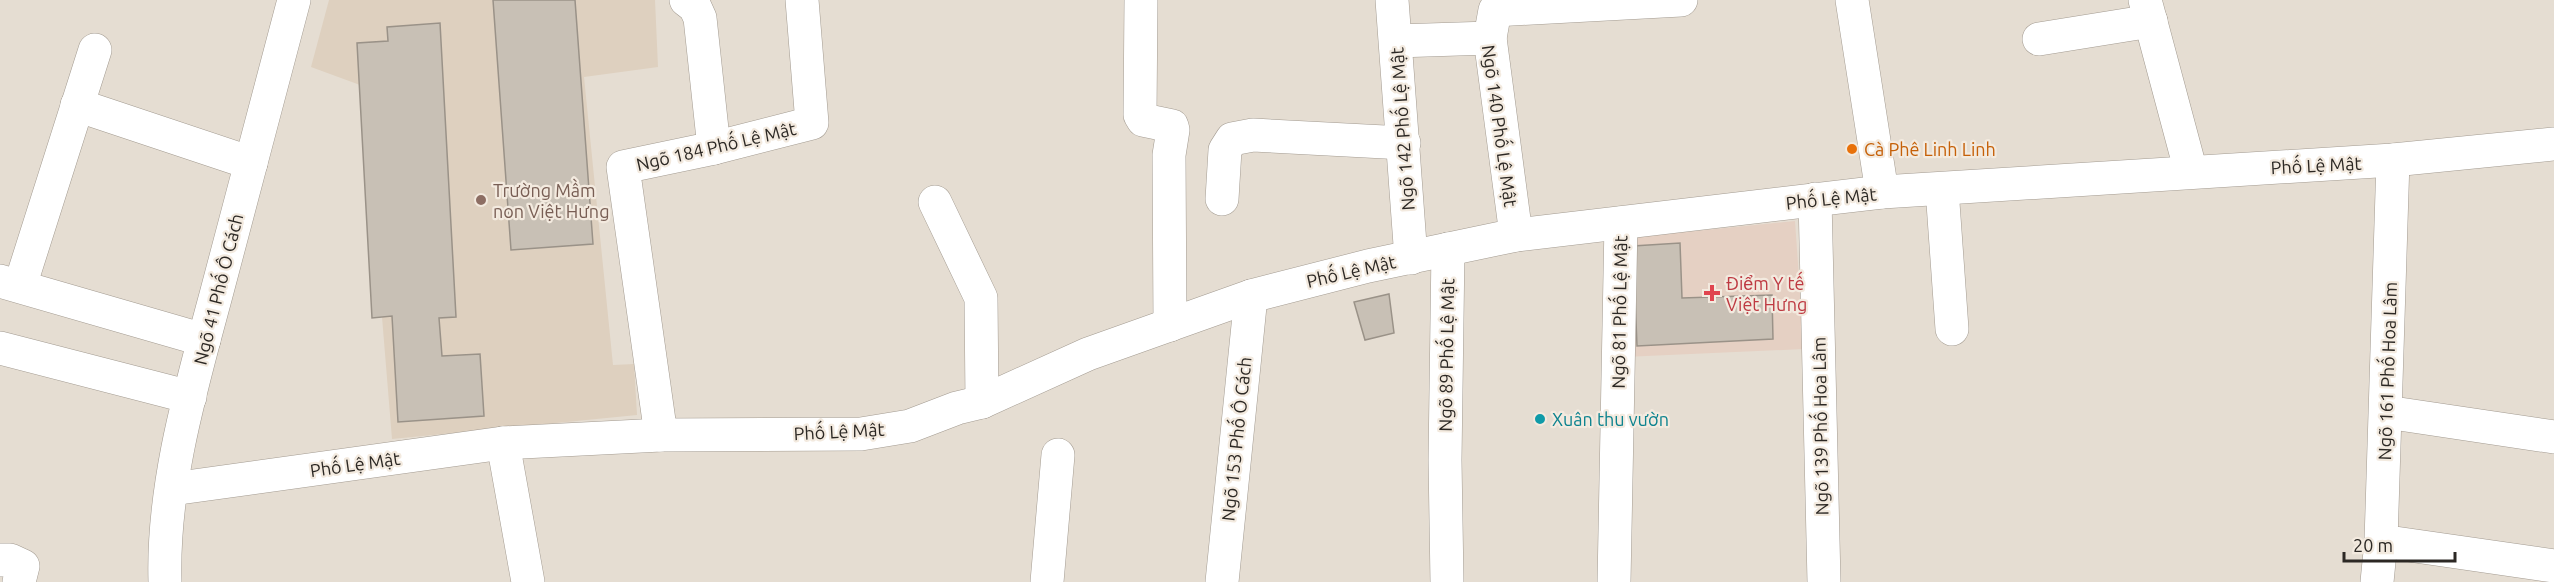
<svg xmlns="http://www.w3.org/2000/svg" width="2554" height="582" font-family="Ubuntu,sans-serif">
  <style>
    .built { fill: #ded0bf }
    .medical { fill: #e5d0c3 }
    .building { fill: #c8c0b5; stroke: #9a9288; stroke-width: 1.5 }
    .lines { fill: none; stroke-linecap: round; stroke-linejoin: round }
    .minor-casing { stroke: #a39b91; stroke-width: 34 }
    .minor { stroke: #fff; stroke-width: 33 }
    .food-dot { fill: #e8710a; stroke: #f3eadf; stroke-width: 2 }
    .education-dot { fill: #8d6e63; stroke: #f3eadf; stroke-width: 2 }
    .health-dot { fill: #e0444e; stroke: #f3eadf; stroke-width: 2 }
    .culture-dot { fill: #0f9aa8; stroke: #f3eadf; stroke-width: 2 }
    .labels { text-anchor: middle; dominant-baseline: central; stroke-width: 4.5; stroke-linejoin: round; paint-order: stroke }
    .street-label { font-size: 18px; fill: #2c2824; stroke: #f3eadf }
    .food-label { font-size: 18px; fill: #c56008; stroke: #f3eadf; text-anchor: start }
    .education-label { font-size: 18px; fill: #785e54; stroke: #f3eadf; text-anchor: start }
    .health-label { font-size: 18px; fill: #be3a42; stroke: #f3eadf; text-anchor: start }
    .culture-label { font-size: 18px; fill: #0d838f; stroke: #f3eadf; text-anchor: start }
  </style>
  <rect width="100%" height="100%" fill="#e5ddd2"/>
  <path class="built" d="M 329,0 L 655,0 L 658,67 L 584,77 L 613,365 L 634,364 L 637,415 L 392,439 L 382,317 L 372,318 L 360,85 L 311,67 Z"/>
  <path class="medical" d="M 1795,221 L 1804,349 L 1624,357 L 1625,238 Z"/>
  <g class="building">
    <path d="M 493,0 L 575,0 L 593,244 L 511,250 Z"/>
    <path d="M 440,23 L 456,317 L 439,318 L 442,356 L 480,354 L 484,416 L 398,422 L 392,316 L 372,318 L 357,43 L 388,41 L 387,27 Z"/>
    <path d="M 1680,243 L 1682,298 L 1772,295 L 1773,339 L 1637,346 L 1633,246 Z"/>
    <path d="M 1389,294 L 1394,333 L 1365,340 L 1354,302 Z"/>
  </g>
  <g class="lines">
    <defs>
      <g id="minor">
        <path d="M 686,0 L 695,7 L 700,18 L 714,148"/>
        <path d="M 1141,0 L 1140,115 L 1143,120 L 1172,126 L 1173,130 L 1169,155 L 1170,325"/>
        <path d="M 1392,0 L 1411,258"/>
        <path d="M 1852,0 L 1882,192"/>
        <path d="M 2145,0 L 2191,172"/>
        <path d="M 1490,38 L 1495,10 L 1681,0"/>
        <path d="M 2039,39 L 2151,21"/>
        <path d="M 1396,41 L 1490,38 L 1516,235"/>
        <path d="M 77,105 L 251,163"/>
        <path d="M 1942,189 L 1952,329"/>
        <path d="M 1222,199 L 1225,150 L 1232,139 L 1253,135 L 1404,143"/>
        <path d="M 1815,199 L 1824,582"/>
        <path d="M 935,202 L 981,298 L 982,402"/>
        <path d="M 0,281 L 204,340"/>
        <path d="M 20,286 L 95,50"/>
        <path d="M 0,348 L 190,397"/>
        <path d="M 2386,412 L 2554,437"/>
        <path d="M 661,435 L 623,167 L 714,148 L 812,123 L 802,0"/>
        <path d="M 503,443 L 528,582"/>
        <path d="M 172,489 L 503,443 L 661,435 L 861,434 L 910,426 L 957,408 L 982,402 L 1088,354 L 1251,296 L 1368,266 L 1516,235 L 1882,192 L 2393,160 L 2554,144"/>
        <path d="M 2381,541 L 2554,566"/>
        <path d="M 0,560 L 10,560 L 23,566 L 19,582"/>
        <path d="M 165,582 C 162,486 191,388 216,295 C 242,197 268,98 294,0"/>
        <path d="M 1047,582 L 1058,455"/>
        <path d="M 1222,582 L 1251,296"/>
        <path d="M 1447,582 L 1445,460 L 1448,249"/>
        <path d="M 1614,582 L 1621,223"/>
        <path d="M 2377,582 L 2381,541 L 2393,160"/>
      </g>
    </defs>
    <use href="#minor" class="minor-casing"/>
    <use href="#minor" class="minor"/>
  </g>
  <circle class="food-dot" cx="1852" cy="149" r="6"/>
  <circle class="education-dot" cx="481" cy="200" r="6"/>
  <path class="health-dot" d="M1709 284h6v6h6v6h-6v6h-6v-6h-6v-6h6z"/>
  <circle class="culture-dot" cx="1540" cy="419" r="6"/>
  <g class="labels">
    <g class="street-label">
      <text transform="translate(1500 126) rotate(82)">Ngõ 140 Phố Lệ Mật</text>
      <text transform="translate(1402 129) rotate(-94)">Ngõ 142 Phố Lệ Mật</text>
      <text transform="translate(716 146) rotate(-13)">Ngõ 184 Phố Lệ Mật</text>
      <text transform="translate(2316 165) rotate(-3)">Phố Lệ Mật</text>
      <text transform="translate(1831 198) rotate(-6)">Phố Lệ Mật</text>
      <text transform="translate(1351 271) rotate(-13)">Phố Lệ Mật</text>
      <text transform="translate(218 289) rotate(-76)">Ngõ 41 Phố Ô Cách</text>
      <text transform="translate(1619 312) rotate(-89)">Ngõ 81 Phố Lệ Mật</text>
      <text transform="translate(1446 355) rotate(-89)">Ngõ 89 Phố Lệ Mật</text>
      <text transform="translate(2387 371) rotate(-88)">Ngõ 161 Phố Hoa Lâm</text>
      <text transform="translate(1820 426) rotate(-91)">Ngõ 139 Phố Hoa Lâm</text>
      <text transform="translate(839 431) rotate(-3)">Phố Lệ Mật</text>
      <text transform="translate(1236 439) rotate(-84)">Ngõ 153 Phố Ô Cách</text>
      <text transform="translate(355 464) rotate(-8)">Phố Lệ Mật</text>
    </g>
    <g class="food-label">
      <text x="1864" y="149">Cà Phê Linh Linh</text>
    </g>
    <g class="education-label">
      <text x="493" y="190">Trường Mầm<tspan x="493" dy="21">non Việt Hưng</tspan></text>
    </g>
    <g class="health-label">
      <text x="1726" y="283">Điểm Y tế<tspan x="1726" dy="21">Việt Hưng</tspan></text>
    </g>
    <g class="culture-label">
      <text x="1552" y="419">Xuân thu vườn</text>
    </g>
  </g>
  <path d="M2344 552v9h111v-9" fill="none" stroke="#2c2824" stroke-width="3"/>
  <text x="2353" y="552" font-size="18" fill="#2c2824" stroke="#f3eadf" stroke-width="4.5" paint-order="stroke">20 m</text>
</svg>
